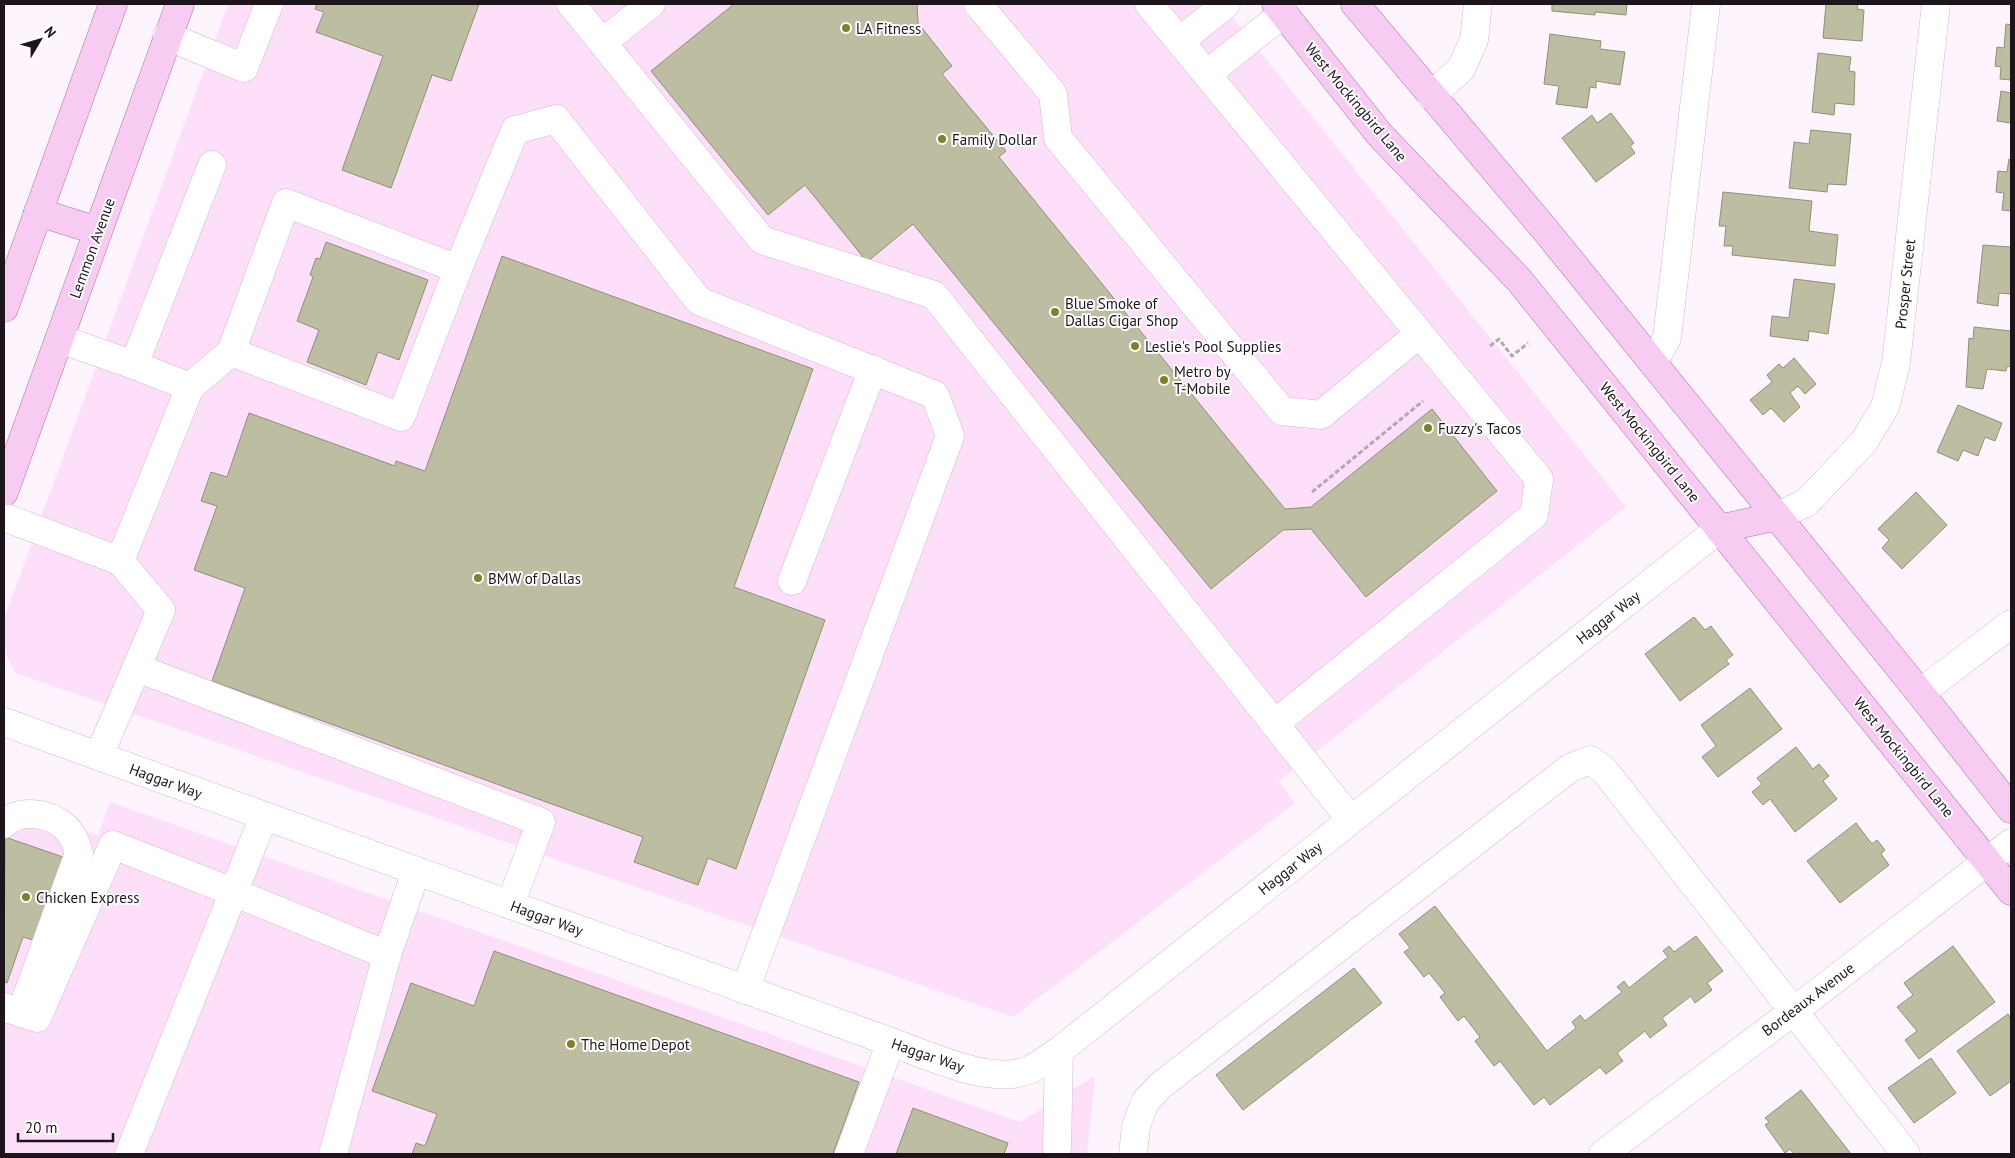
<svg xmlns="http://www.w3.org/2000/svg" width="2015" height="1158" font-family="'PT Sans',sans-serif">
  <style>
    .built { fill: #fedffa }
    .building { fill: #bcbda1; stroke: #8f9075 }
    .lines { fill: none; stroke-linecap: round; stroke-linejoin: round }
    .minor-casing { stroke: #d1b9ce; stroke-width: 29 }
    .major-casing { stroke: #a775a2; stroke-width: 29 }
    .path { stroke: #b2a8b1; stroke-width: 3; stroke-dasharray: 5 2.5; stroke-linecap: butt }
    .minor { stroke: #fff; stroke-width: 28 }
    .major { stroke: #f7cbf2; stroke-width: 28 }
    .poi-dot { fill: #818029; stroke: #fff; stroke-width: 2 }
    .labels { text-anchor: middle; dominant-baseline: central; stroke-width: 4; stroke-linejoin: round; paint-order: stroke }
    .poi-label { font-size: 15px; fill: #1d141c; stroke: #fff; text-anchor: start }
    .street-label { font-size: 15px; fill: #1d141c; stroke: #fff }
  </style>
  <rect width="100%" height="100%" fill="#fef4fd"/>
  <g class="built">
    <path d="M 228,4 L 1222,4 L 1626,507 L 1279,781 L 1295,803 L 1013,1017 L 15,673 L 4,650 L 4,619 Z"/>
    <path d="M 110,802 L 1020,1122 L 1095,1076 L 1087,1154 L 4,1154 L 4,803 L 98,836 Z"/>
  </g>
  <g class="building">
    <path d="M 317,4 L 479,4 L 451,81 L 432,75 L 391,188 L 342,170 L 383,56 L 316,32 L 324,12 L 315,9 Z"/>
    <path d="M 734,4 L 917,4 L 918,23 L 952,66 L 942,74 L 1006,151 L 999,157 L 1285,509 L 1311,507 L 1432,409 L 1497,491 L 1366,597 L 1311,529 L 1283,530 L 1211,589 L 913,224 L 867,262 L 805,185 L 768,215 L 651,71 Z"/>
    <path d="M 1552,4 L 1627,4 L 1626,15 L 1595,12 L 1595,15 L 1552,11 Z"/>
    <path d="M 1826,4 L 1858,4 L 1857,9 L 1864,10 L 1862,41 L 1823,38 Z"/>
    <path d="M 2006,24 L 2011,25 L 2011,80 L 2000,79 L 2001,67 L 1995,66 L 1997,47 L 2004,48 Z"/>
    <path d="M 1550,34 L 1601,41 L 1600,49 L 1625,52 L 1620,85 L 1596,81 L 1596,88 L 1590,87 L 1587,108 L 1556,104 L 1559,86 L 1544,84 Z"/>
    <path d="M 1818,53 L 1851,57 L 1849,71 L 1855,72 L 1854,105 L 1835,103 L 1834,115 L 1812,112 Z"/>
    <path d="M 2001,91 L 2011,93 L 2011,123 L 1997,121 Z"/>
    <path d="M 1611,113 L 1634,143 L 1630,146 L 1635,153 L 1596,182 L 1562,138 L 1592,115 L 1597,123 Z"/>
    <path d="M 1811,130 L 1851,134 L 1846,185 L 1828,184 L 1827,192 L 1789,188 L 1794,142 L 1809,144 Z"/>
    <path d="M 2009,159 L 2011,159 L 2011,211 L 2002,210 L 2004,193 L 1996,192 L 1998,171 L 2007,172 Z"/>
    <path d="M 1723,192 L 1812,201 L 1809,231 L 1838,235 L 1835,266 L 1732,255 L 1733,246 L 1724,246 L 1726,226 L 1719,226 Z"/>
    <path d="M 326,242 L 428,280 L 399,360 L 378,352 L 366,385 L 307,362 L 319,330 L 297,321 L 313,277 L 310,275 L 316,258 L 320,259 Z"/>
    <path d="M 1983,245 L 2011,247 L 2011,294 L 1999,293 L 1998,306 L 1977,303 Z"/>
    <path d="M 502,256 L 813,369 L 734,587 L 825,620 L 736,869 L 708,858 L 698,885 L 634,862 L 643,837 L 212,681 L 245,588 L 194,570 L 217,506 L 201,501 L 211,472 L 227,477 L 249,413 L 395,466 L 396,461 L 425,471 Z"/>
    <path d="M 1794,279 L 1835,284 L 1828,334 L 1809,331 L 1808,341 L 1770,336 L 1772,316 L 1789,318 Z"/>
    <path d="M 1974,327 L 2011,331 L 2011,367 L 2007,366 L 2006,371 L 1987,369 L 1983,389 L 1966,387 L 1969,338 L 1973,339 Z"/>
    <path d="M 1794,358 L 1816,384 L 1805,394 L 1798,386 L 1790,393 L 1800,407 L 1784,422 L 1771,408 L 1763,415 L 1750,400 L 1772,382 L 1767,375 L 1779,364 L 1783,368 Z"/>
    <path d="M 1958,405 L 2002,423 L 1995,441 L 1985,437 L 1978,456 L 1963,450 L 1958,461 L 1937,452 Z"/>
    <path d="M 1916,492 L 1947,525 L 1902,569 L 1882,548 L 1889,540 L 1878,529 Z"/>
    <path d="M 1694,617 L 1705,630 L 1711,626 L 1733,655 L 1726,660 L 1729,664 L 1680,701 L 1645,654 Z"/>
    <path d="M 1750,688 L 1782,729 L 1718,777 L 1702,757 L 1716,746 L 1701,725 Z"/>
    <path d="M 1796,747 L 1813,769 L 1819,764 L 1829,776 L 1823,781 L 1837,799 L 1795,832 L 1770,799 L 1763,805 L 1752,792 L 1762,784 L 1757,778 Z"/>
    <path d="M 1856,823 L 1872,844 L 1877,840 L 1885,850 L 1881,854 L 1889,865 L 1840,903 L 1807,861 Z"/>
    <path d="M 5,837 L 63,857 L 33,940 L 23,937 L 7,983 L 4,982 Z"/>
    <path d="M 1435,906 L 1547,1051 L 1576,1028 L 1572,1022 L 1580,1015 L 1585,1021 L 1622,992 L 1617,987 L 1624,981 L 1629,988 L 1668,957 L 1663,951 L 1669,946 L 1674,952 L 1696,936 L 1723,971 L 1707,983 L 1712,990 L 1695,1003 L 1691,996 L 1662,1018 L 1667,1025 L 1650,1038 L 1645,1031 L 1617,1053 L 1623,1061 L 1606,1074 L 1600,1067 L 1550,1105 L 1544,1097 L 1534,1105 L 1500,1061 L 1494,1066 L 1475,1041 L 1480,1037 L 1464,1016 L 1458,1021 L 1440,997 L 1445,993 L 1429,973 L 1424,977 L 1404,952 L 1410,948 L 1399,934 Z"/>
    <path d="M 1953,946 L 1995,1002 L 1919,1059 L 1905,1040 L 1917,1031 L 1897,1007 L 1913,995 L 1904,983 Z"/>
    <path d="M 494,951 L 859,1082 L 833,1154 L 412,1154 L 416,1143 L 425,1146 L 437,1114 L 372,1091 L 411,983 L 474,1006 Z"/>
    <path d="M 1354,968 L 1382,1003 L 1243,1110 L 1216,1075 Z"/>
    <path d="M 2008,1014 L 2011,1019 L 2011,1081 L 1990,1096 L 1957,1051 Z"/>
    <path d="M 1931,1058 L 1956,1093 L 1914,1123 L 1888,1088 Z"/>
    <path d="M 1801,1090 L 1851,1154 L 1794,1154 L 1790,1149 L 1785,1153 L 1765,1125 L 1769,1122 L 1765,1118 Z"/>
    <path d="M 913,1108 L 1008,1143 L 1004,1154 L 896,1154 Z"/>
  </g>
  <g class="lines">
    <defs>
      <g id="minor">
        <path d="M 571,4 L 762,240 L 934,295 L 1351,820"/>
        <path d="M 978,4 L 1053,94 L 1058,138 L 1282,411 L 1321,415 L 1419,334"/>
        <path d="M 1149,4 L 1539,479 L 1534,515 L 1274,724"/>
        <path d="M 167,36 L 244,68 L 269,4"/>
        <path d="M 1180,41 L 1226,4"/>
        <path d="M 603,42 L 651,4"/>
        <path d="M 1207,74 L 1284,13"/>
        <path d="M 1431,96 L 1461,69 L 1474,40 L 1478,4"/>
        <path d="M 60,339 L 134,365 L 212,165"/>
        <path d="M 231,352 L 401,417 L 458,269"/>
        <path d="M 1653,363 L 1667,338 L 1706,4"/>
        <path d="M 190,387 L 231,352 L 286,203 L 458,269 L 515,130 L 556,119 L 699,301 L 935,395 L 950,436 L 745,990"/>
        <path d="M 1777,516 L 1806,503 L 1863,443 L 1885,407 L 1896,363 L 1936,4"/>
        <path d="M 4,517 L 120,561 L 190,387 L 134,365"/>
        <path d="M 792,581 L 873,369"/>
        <path d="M 137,668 L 541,822 L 510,905"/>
        <path d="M 1920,693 L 2011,624"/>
        <path d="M 4,722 L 891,1042 C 928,1055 991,1086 1029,1070 C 1040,1065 1049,1057 1059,1051 L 1719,529"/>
        <path d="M 99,756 L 161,610 L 120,561"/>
        <path d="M 4,824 C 19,808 49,813 64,826 C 73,834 76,843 79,853 L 21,1013"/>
        <path d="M 387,955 L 416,871"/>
        <path d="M 4,1007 L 37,1018 L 113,845 L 233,892 L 387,955 L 333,1154"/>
        <path d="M 1057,1148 L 1059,1051"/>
        <path d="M 129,1154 L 264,816"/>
        <path d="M 849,1154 L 891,1042"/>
        <path d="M 1133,1154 L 1136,1126 L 1145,1102 L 1160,1086 L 1570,768 L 1590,760 L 1604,770 L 1906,1154"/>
        <path d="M 1603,1154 L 1794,1011 L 2011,843"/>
      </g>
      <g id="major">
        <path d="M 1276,4 L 1380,135 L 1519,280 L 2011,891"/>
        <path d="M 1355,4 L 1547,232 L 1920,693 L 2011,809"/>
        <path d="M 38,212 L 98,231"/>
        <path d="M 4,308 L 113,4"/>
        <path d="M 4,492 L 180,4"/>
        <path d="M 1719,529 L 1777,516"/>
      </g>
    </defs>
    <use href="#minor" class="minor-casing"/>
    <use href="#major" class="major-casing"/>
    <g class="path">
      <path d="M 1490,346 L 1499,339 L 1512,356 L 1528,343"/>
      <path d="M 1312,492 L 1423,401"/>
    </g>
    <use href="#minor" class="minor"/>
    <use href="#major" class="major"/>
  </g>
  <g class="poi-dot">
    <circle cx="846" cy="28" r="5"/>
    <circle cx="942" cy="139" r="5"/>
    <circle cx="1055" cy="312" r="5"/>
    <circle cx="1135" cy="346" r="5"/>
    <circle cx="1164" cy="380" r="5"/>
    <circle cx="1428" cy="428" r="5"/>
    <circle cx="478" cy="578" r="5"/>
    <circle cx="26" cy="897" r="5"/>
    <circle cx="571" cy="1044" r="5"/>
  </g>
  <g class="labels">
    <g class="poi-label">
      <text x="856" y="28">LA Fitness</text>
      <text x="952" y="139">Family Dollar</text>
      <text x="1065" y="303">Blue Smoke of<tspan x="1065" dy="17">Dallas Cigar Shop</tspan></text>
      <text x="1145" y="346">Leslie's Pool Supplies</text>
      <text x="1174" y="371">Metro by<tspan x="1174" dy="17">T-Mobile</tspan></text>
      <text x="1438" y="428">Fuzzy's Tacos</text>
      <text x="488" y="578">BMW of Dallas</text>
      <text x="36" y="897">Chicken Express</text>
      <text x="581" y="1044">The Home Depot</text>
    </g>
    <g class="street-label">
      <text transform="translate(1356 102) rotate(50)">West Mockingbird Lane</text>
      <text transform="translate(92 248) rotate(-70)">Lemmon Avenue</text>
      <text transform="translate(1905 284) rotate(-84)">Prosper Street</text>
      <text transform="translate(1650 442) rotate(51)">West Mockingbird Lane</text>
      <text transform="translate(1608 617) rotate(-38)">Haggar Way</text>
      <text transform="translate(1904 757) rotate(51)">West Mockingbird Lane</text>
      <text transform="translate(166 781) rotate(20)">Haggar Way</text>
      <text transform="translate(1290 868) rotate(-38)">Haggar Way</text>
      <text transform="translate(547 918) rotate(20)">Haggar Way</text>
      <text transform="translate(1808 999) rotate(-37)">Bordeaux Avenue</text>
      <text transform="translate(928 1055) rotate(19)">Haggar Way</text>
    </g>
  </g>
  <rect width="2015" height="1158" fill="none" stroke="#1d141c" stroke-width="10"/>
  <g transform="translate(40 40) rotate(52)" stroke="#ffffff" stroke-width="4" paint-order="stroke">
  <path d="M0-4L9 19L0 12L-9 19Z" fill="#1d141c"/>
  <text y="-8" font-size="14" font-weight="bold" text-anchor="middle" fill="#1d141c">N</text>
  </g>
  <path d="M18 1133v8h95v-8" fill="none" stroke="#1d141c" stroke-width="2.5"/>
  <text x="25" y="1133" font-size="15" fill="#1d141c" stroke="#ffffff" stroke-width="4" paint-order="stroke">20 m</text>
</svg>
